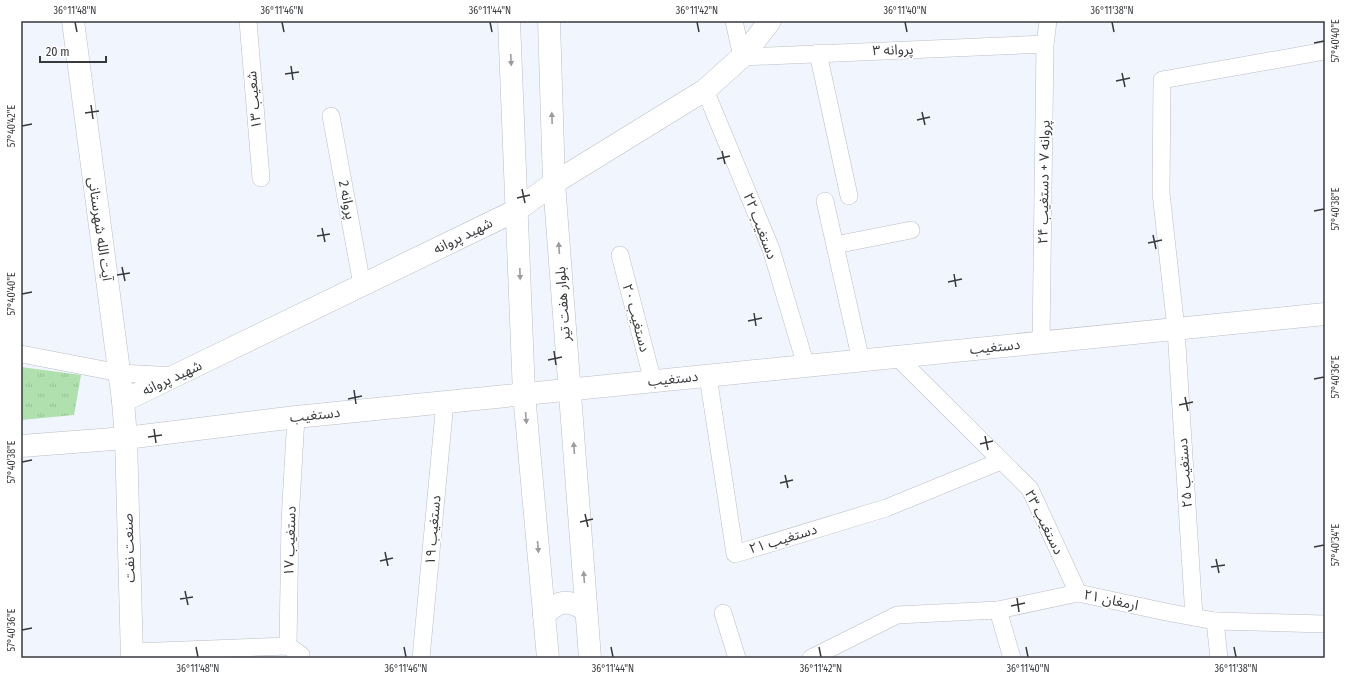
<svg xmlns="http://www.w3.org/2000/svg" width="1346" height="679" font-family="'Fira Sans Condensed','Noto Sans Arabic',sans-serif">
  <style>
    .park { fill: url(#park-tufts) }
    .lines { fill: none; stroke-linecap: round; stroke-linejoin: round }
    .street-casing { stroke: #babec6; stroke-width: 18 }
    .secondary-casing { stroke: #babec6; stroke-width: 23 }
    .street { stroke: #fff; stroke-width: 17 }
    .secondary { stroke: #fff; stroke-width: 22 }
    .oneway { fill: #9b9c9e }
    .ticks { fill: none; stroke: #37393c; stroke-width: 1.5 }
    .labels { text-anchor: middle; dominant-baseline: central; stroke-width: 3.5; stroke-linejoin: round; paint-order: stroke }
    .street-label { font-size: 14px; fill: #37393c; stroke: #fff }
    .neatline { fill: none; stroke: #37393c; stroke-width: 1.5 }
    .ticks-label { font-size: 10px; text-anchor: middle; fill: #37393c }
  </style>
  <defs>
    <pattern id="park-tufts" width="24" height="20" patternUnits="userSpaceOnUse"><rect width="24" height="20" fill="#b0e0ad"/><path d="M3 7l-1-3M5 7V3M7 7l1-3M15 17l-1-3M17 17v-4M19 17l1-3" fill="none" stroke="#98c196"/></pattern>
  </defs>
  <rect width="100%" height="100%" fill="#f1f6fe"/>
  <path class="park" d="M 21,367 L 81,375 L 74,415 L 21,420 Z"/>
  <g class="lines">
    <defs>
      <g id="street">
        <path d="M 248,21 L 261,178"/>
        <path d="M 734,21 L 742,57 L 1045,44"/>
        <path d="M 818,53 L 849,196"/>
        <path d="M 705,90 L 771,249 L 806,366"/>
        <path d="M 331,116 L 362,285"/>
        <path d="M 825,201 L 861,361"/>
        <path d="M 835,245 L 911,230"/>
        <path d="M 620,255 L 653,382"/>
        <path d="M 1041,343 L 1045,44 L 1048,21"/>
        <path d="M 21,354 L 120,373 L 175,376"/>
        <path d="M 897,357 L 1030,489 L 1078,593"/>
        <path d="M 708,376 L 735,554 L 886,508 L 1001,461"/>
        <path d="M 296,417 L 290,521 L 288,646 L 301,655 L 300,658"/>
        <path d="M 998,610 L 1012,658"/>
        <path d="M 723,613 L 737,658"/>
        <path d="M 1194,617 L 1176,329 L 1161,193 L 1162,80 L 1325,51"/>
        <path d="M 1215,621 L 1219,658"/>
        <path d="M 132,652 L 288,646"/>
        <path d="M 421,658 L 445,402"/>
        <path d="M 811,658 L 897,615 L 998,610 L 1078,593 L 1166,612 L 1215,621 L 1325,624"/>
      </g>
      <g id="secondary">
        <path d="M 73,21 L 123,401 L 126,438 L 132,658"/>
        <path d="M 509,21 L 524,394 L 548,658"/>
        <path d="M 549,21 L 554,183 L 590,658"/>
        <path d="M 123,401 L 517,210 L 554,183 L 705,90 L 742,57 L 770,21"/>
        <path d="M 21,446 L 126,438 L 296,417 L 1325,314"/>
        <path d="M 544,615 C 559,600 568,599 586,610"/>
      </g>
    </defs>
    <use href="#street" class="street-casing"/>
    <use href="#secondary" class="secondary-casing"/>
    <use href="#street" class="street"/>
    <use href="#secondary" class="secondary"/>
  </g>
  <defs><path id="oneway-solid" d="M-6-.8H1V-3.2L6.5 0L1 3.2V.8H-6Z"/></defs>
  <g class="oneway">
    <use href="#oneway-solid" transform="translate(511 60) rotate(87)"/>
    <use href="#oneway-solid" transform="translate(552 118) rotate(-92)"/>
    <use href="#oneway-solid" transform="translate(559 248) rotate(-94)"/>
    <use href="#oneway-solid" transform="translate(520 274) rotate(88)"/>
    <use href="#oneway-solid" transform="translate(526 418) rotate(85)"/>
    <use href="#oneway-solid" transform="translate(574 448) rotate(-94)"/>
    <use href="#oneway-solid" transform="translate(538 547) rotate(85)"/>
    <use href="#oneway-solid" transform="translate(584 577) rotate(-94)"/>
  </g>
  <path class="ticks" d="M 75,22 L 77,32M 282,22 L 284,32M 490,22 L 492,32M 697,22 L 699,32M 905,22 L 907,32M 1112,22 L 1114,32M 1314,43 L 1324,41M 291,66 L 293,80M 1122,73 L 1125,87M 285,74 L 299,72M 1116,81 L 1130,78M 91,105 L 93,119M 922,112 L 925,125M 85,113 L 99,111M 917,120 L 930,117M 22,126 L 32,124M 722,151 L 725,164M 717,159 L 730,156M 522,189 L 525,203M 517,198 L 530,195M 1314,211 L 1324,209M 322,228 L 325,242M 1153,235 L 1156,249M 317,236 L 330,234M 1148,243 L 1162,240M 122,267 L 125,281M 954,274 L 956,287M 117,275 L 130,273M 948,282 L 962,279M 22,294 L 32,292M 754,313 L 756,326M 748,321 L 762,318M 554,351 L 556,365M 548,360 L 562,357M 1314,379 L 1324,377M 354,390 L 356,404M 1185,397 L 1188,411M 348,399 L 362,396M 1179,405 L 1193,402M 154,429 L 156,443M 985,436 L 988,450M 148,437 L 162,435M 980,444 L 993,441M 22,462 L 32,460M 785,475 L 788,488M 780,483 L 793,480M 585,514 L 588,527M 580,522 L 593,519M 1314,547 L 1324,545M 385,552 L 388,566M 1216,559 L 1219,573M 380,561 L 393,558M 1211,567 L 1225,565M 185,591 L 188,605M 1017,598 L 1019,612M 180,599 L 193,597M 1011,606 L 1025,603M 22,630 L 32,628M 196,647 L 198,657M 404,647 L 406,657M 611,647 L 613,657M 819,647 L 821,657M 1026,647 L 1028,657M 1234,647 L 1236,657"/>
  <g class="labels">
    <g class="street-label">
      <text transform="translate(893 50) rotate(-2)">پروانه ۳</text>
      <text transform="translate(254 100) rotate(-95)">شعیب ۱۳</text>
      <text transform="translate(1044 182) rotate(-89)">پروانه ۷ + دستغیب ۲۴</text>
      <text transform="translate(347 200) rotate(79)">پروانه 2</text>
      <text transform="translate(760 226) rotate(69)">دستغیب ۲۲</text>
      <text transform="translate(100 229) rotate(82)">آیت الله شهرستانی</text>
      <text transform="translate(463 236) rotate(-26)">شهید پروانه</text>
      <text transform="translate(563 304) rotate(-94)">بلوار هفت تیر</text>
      <text transform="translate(636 318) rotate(75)">دستغیب ۲۰</text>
      <text transform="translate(995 347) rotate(-6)">دستغیب</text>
      <text transform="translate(172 378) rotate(-25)">شهید پروانه</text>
      <text transform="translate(673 379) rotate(-6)">دستغیب</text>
      <text transform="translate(315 415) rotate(-6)">دستغیب</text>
      <text transform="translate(1185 473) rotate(-94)">دستغیب ۲۵</text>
      <text transform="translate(1044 522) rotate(64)">دستغیب ۲۳</text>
      <text transform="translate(433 530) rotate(-85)">دستغیب ۱۹</text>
      <text transform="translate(783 539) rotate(-17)">دستغیب ۲۱</text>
      <text transform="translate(290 541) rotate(-88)">دستغیب ۱۷</text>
      <text transform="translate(129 548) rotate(-92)">صنعت نفت</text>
      <text transform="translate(1111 600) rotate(12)">ارمغان ۲۱</text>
    </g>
  </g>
  <rect width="1346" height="679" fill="none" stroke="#ffffff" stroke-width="44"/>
  <path d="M40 56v6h66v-6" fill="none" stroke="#37393c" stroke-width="2"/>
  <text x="46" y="56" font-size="12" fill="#37393c" stroke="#ffffff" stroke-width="3" paint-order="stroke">20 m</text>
  <rect x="22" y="22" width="1302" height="635" class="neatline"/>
  <g class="ticks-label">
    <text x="75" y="14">36°11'48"N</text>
    <text x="282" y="14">36°11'46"N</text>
    <text x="490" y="14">36°11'44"N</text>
    <text x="697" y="14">36°11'42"N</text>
    <text x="905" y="14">36°11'40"N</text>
    <text x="1112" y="14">36°11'38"N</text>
    <text transform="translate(1335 41) rotate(-90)" y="4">57°40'40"E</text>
    <text transform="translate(11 126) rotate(-90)" y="4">57°40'42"E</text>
    <text transform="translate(1335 209) rotate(-90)" y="4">57°40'38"E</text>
    <text transform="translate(11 294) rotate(-90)" y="4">57°40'40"E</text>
    <text transform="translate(1335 377) rotate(-90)" y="4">57°40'36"E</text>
    <text transform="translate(11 462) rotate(-90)" y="4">57°40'38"E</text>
    <text transform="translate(1335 545) rotate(-90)" y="4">57°40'34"E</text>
    <text transform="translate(11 630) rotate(-90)" y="4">57°40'36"E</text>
    <text x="198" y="672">36°11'48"N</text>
    <text x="406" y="672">36°11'46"N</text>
    <text x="613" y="672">36°11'44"N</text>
    <text x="821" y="672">36°11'42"N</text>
    <text x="1028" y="672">36°11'40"N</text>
    <text x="1236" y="672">36°11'38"N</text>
  </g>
</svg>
